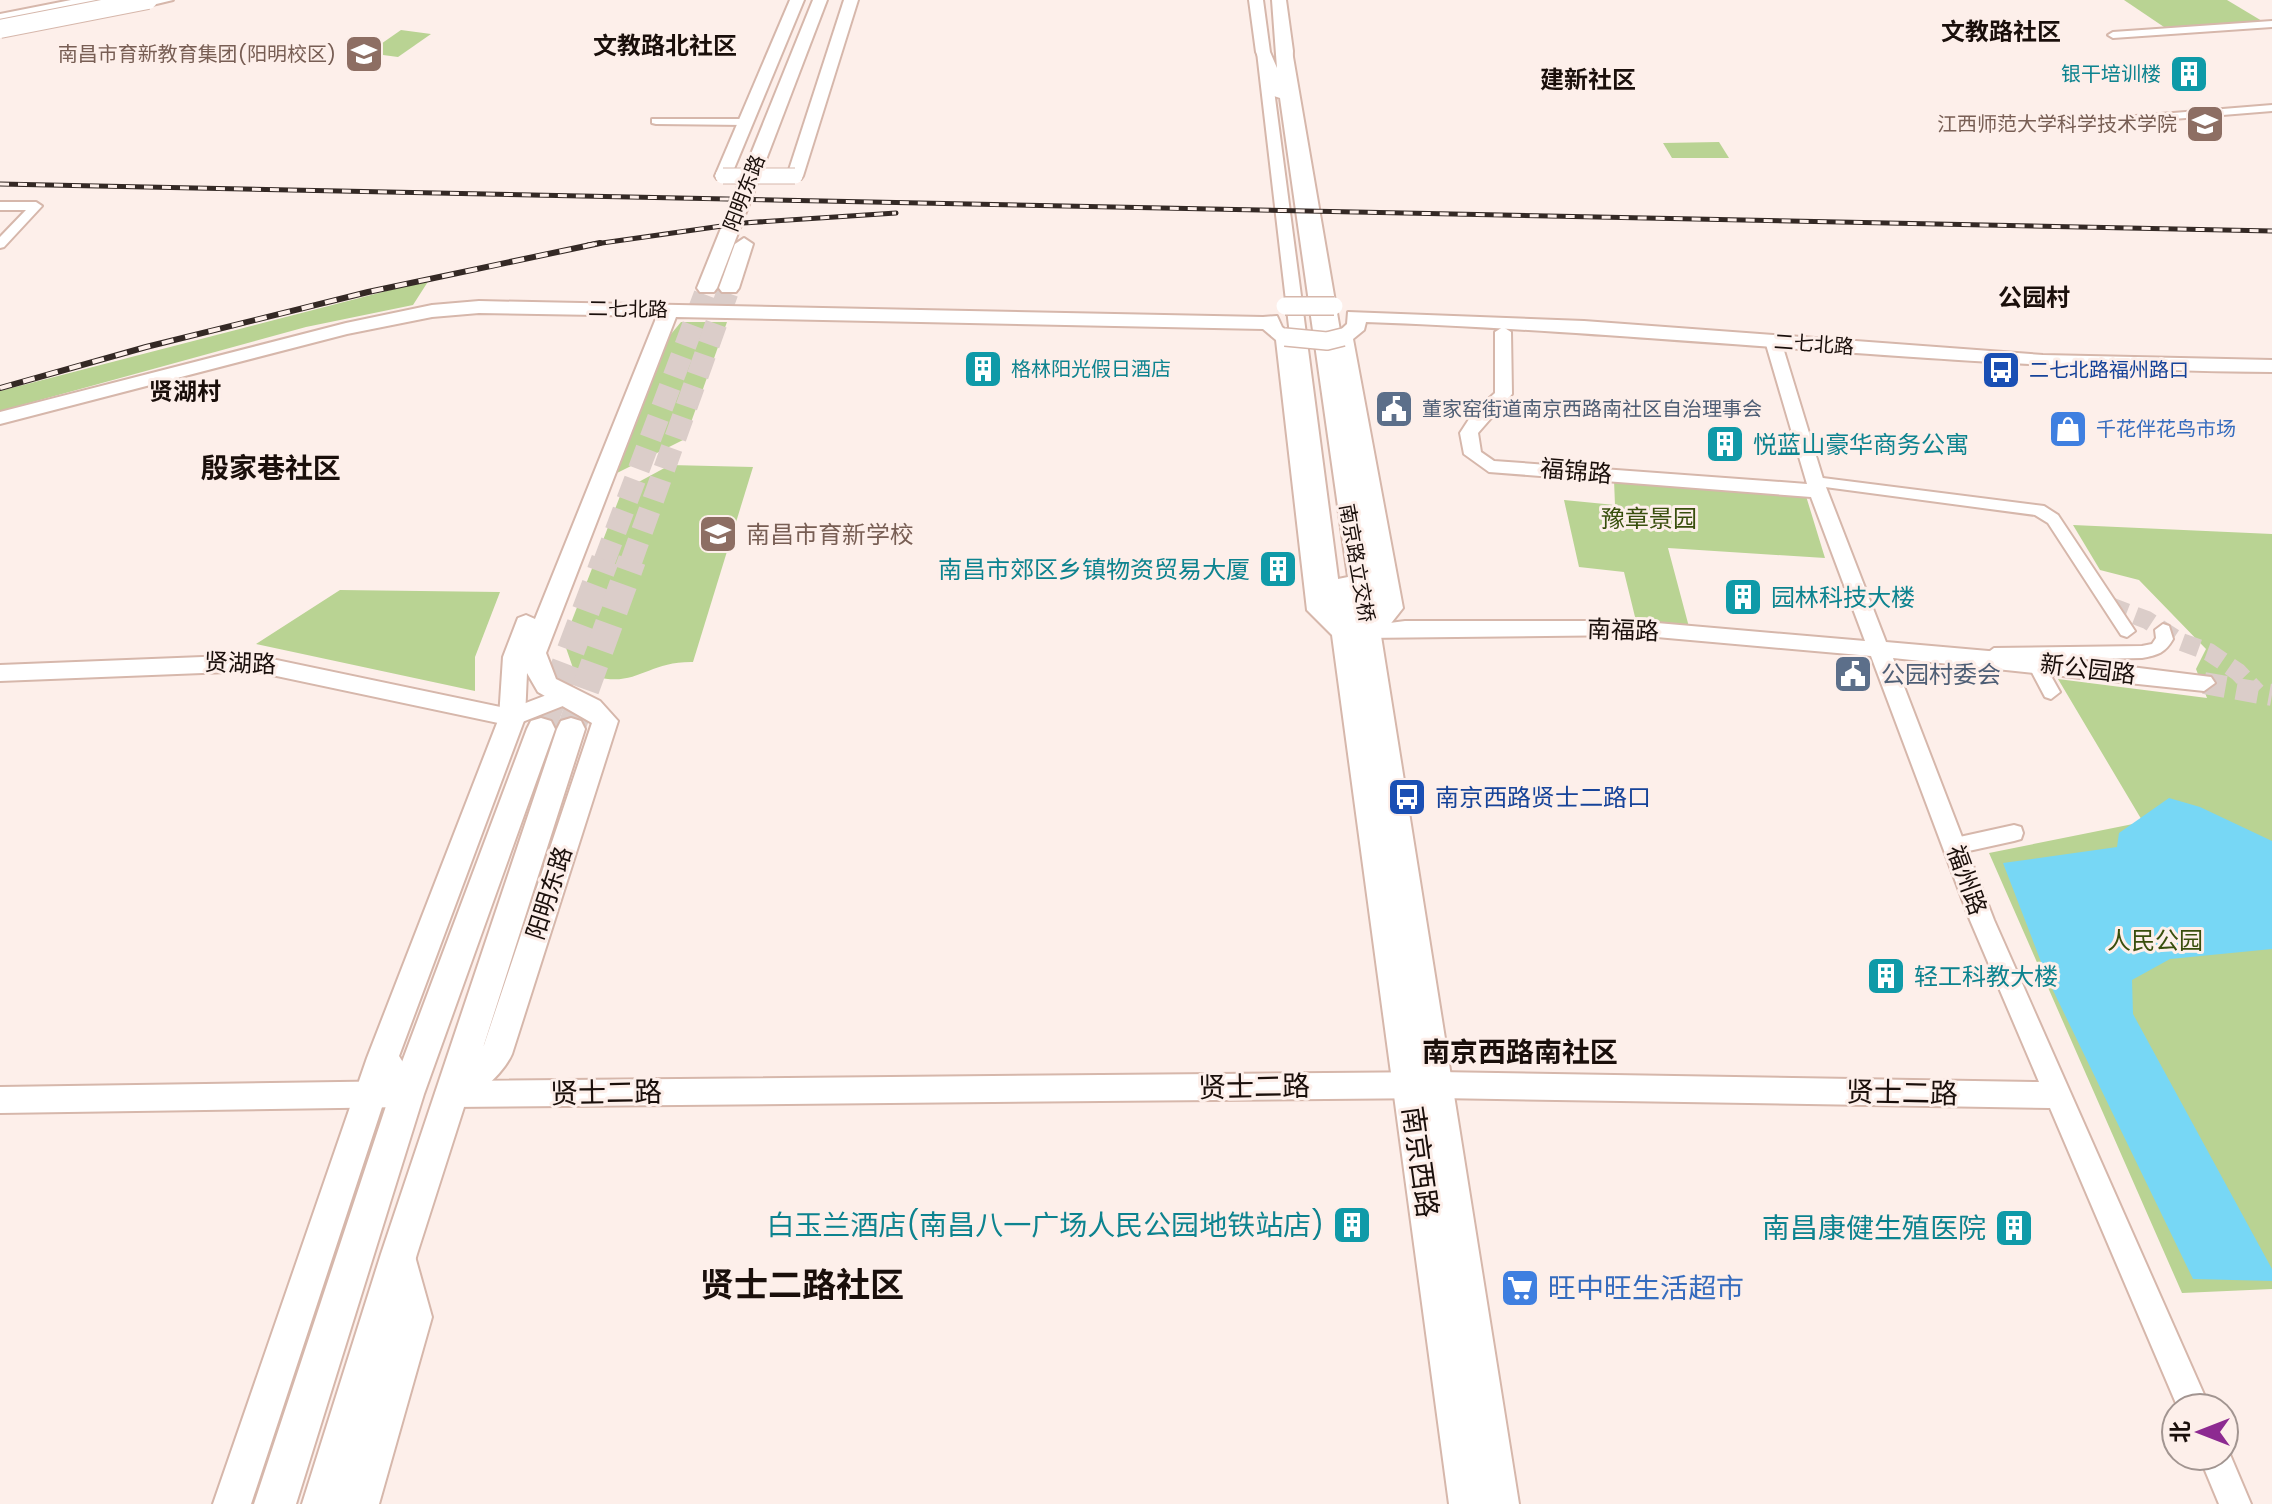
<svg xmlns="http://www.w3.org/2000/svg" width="2272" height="1504" font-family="Poppins,'Noto Sans SC',sans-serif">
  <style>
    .green { fill: #b9d393 }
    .water { fill: #77d7f5 }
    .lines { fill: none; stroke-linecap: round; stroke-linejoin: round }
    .minor-tunnel { stroke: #dbcdc9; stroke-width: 18; stroke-dasharray: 18 9; stroke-linecap: butt }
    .tertiary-tunnel { stroke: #dbcdc9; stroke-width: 22; stroke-dasharray: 22 11; stroke-linecap: butt }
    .primary-tunnel-far1 { stroke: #dbcdc9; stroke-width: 22; stroke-dasharray: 22 11; stroke-linecap: butt }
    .primary-tunnel { stroke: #dbcdc9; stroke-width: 28; stroke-dasharray: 28 14; stroke-linecap: butt }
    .minor-casing { stroke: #d6b7ab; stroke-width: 4 }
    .tertiary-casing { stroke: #d6b7ab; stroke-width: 4 }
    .secondary-casing { stroke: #d6b7ab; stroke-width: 4 }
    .primary-casing { stroke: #d6b7ab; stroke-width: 4 }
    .minor { fill: #fff; fill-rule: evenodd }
    .tertiary { fill: #fff; fill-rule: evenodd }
    .secondary { fill: #fff; fill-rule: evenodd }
    .primary { fill: #fff; fill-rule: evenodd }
    .rail-far1-casing { stroke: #342925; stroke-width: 5 }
    .rail-casing { stroke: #342925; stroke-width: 6 }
    .rail-far1 { stroke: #fdefea; stroke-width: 3; stroke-dasharray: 9; stroke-linecap: butt }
    .rail { stroke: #fdefea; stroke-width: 4; stroke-dasharray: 12; stroke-linecap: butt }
    .tertiary-bridge-casing { stroke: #d6b7ab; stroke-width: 20; stroke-linecap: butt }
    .secondary-bridge-casing { stroke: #d6b7ab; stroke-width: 17; stroke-linecap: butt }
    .trunk-bridge-casing { stroke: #d6b7ab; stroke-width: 20; stroke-linecap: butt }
    .tertiary-bridge { stroke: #fff; stroke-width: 17 }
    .secondary-bridge { stroke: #fff; stroke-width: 15 }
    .trunk-bridge { stroke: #fff; stroke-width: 18 }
    .labels { text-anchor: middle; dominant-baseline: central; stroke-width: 6; stroke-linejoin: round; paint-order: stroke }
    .far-education-label { font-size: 20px; fill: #785e54; stroke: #fdefea; text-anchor: end }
    .far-culture-label { font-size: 20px; fill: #0d838f; stroke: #fdefea; text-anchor: end }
    .far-street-label { font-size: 20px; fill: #1a0f0b; stroke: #fdefea }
    .far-transit-label { font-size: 20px; fill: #164399; stroke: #fdefea; text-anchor: start }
    .far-service-label { font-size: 20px; fill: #4e5e75; stroke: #fdefea; text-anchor: start }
    .far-shop-label { font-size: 20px; fill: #366cbe; stroke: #fdefea; text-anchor: start }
    .far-quarter-label { font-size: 24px; font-weight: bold; fill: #1a0f0b; stroke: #fdefea }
    .culture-label { font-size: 24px; fill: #0d838f; stroke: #fdefea; text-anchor: start }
    .street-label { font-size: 24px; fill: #1a0f0b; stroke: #fdefea }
    .park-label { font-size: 24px; fill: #384e0c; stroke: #fdefea }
    .education-label { font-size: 24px; fill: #785e54; stroke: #fdefea; text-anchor: start }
    .service-label { font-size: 24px; fill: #4e5e75; stroke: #fdefea; text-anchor: start }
    .transit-label { font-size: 24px; fill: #164399; stroke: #fdefea; text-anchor: start }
    .quarter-label { font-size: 28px; font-weight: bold; fill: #1a0f0b; stroke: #fdefea }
    .near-street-label { font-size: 28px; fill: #1a0f0b; stroke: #fdefea }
    .near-culture-label { font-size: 28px; fill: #0d838f; stroke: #fdefea; text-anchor: end }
    .near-shop-label { font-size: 28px; fill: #366cbe; stroke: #fdefea; text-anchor: start }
    .near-quarter-label { font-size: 34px; font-weight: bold; fill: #1a0f0b; stroke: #fdefea }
  </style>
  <rect width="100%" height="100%" fill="#fdefea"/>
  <g class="green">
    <path d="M 2124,0 L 2227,0 L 2262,21 L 2164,27 Z"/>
    <path d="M 401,30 L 431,34 L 398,57 L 368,53 Z"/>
    <path d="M 1719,142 L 1729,158 L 1672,158 L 1663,143 Z"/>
    <path d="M 429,280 L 413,305 L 306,327 L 0,411 L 0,391 Z"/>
    <path d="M 681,322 L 727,322 L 685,439 L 613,475 L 666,340 Z"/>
    <path d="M 670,465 L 753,467 L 693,662 C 640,661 634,697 573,668 L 565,645 L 569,628 L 622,491 Z"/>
    <path d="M 1614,480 L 1806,496 L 1825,558 L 1668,548 L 1689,627 L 1637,625 L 1624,572 L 1579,567 L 1564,500 L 1615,505 Z"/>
    <path d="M 2073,525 L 2272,534 L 2272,1289 L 2182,1293 L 1989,853 L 2143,822 L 2058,679 L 2207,698 L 2196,669 L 2206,649 L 2139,580 L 2100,570 Z"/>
    <path d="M 340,590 L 500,592 L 475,657 L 475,691 L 256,644 Z"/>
  </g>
  <path class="water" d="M 2169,798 L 2200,807 L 2272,841 L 2272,949 L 2170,959 L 2132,980 L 2133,1014 L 2272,1269 L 2272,1281 L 2193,1279 L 2048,980 L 2003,863 L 2117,847 L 2119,833 Z"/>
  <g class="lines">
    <path class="minor-tunnel" d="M 2110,606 L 2147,620 L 2179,641 L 2209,652 L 2238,672 L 2257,692"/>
    <path class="tertiary-tunnel" d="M 2204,683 L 2272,695"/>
    <g class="primary-tunnel-far1">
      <path d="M 604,562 L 707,288"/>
      <path d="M 631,562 L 729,288"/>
    </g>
    <g class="primary-tunnel">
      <path d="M 541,729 L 605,560"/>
      <path d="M 571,729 L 632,560"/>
    </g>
    <defs>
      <g id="minor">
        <path d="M 2272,21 L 2272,27 L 2113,38 L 2108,35 L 2113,32 Z"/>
        <path d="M 2272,105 L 2272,111 L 2136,122 L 2131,119 L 2136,116 Z"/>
        <path d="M 652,119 L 745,119 L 750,122 L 745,125 L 656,124 L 652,123 Z"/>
        <path d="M 0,202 L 36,202 L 42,206 L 4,247 L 0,248 L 0,237 L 26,210 L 0,210 Z"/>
        <path d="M 1815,477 L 2044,506 L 2058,515 L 2135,631 L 2127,637 L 2121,635 L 2048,523 L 2035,515 L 1810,485 L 1810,479 Z"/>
        <path d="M 2163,624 L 2169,626 L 2173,639 C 2165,653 2158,655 2142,658 L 2042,660 L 2060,692 L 2051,699 L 2045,697 L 2027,663 L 2028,660 L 1994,660 L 1986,654 L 1994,648 L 2142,646 L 2152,644 L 2156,638 L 2155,630 Z"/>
        <path d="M 2014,825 L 2021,827 L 2023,833 L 2021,839 L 2014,841 L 1955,854 L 1948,852 L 1945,846 L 1948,840 L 1955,838 Z"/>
      </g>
      <g id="tertiary">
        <path d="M 1286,47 L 1292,51 L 1387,604 L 1382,624 L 1405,621 L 1634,621 L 1865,641 L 1811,497 L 1489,472 L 1464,454 L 1460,433 L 1473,413 L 1495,393 L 1495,332 L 1503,327 L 1511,332 L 1512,394 L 1478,433 L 1481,452 L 1494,461 L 1807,484 L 1765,341 L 1773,336 L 1781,341 L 1824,482 L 1886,642 L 2035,655 L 2211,677 L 2215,683 L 2204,691 L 1893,658 L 1994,920 L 2210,1408 L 2178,1408 L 2050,1108 L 1438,1098 L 451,1107 L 442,1103 L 438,1094 L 442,1085 L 451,1081 L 1438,1072 L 2039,1082 L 1970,920 L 1871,656 L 1634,635 L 1363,638 L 1360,633 L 1367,604 L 1280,51 Z"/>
        <path d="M 1263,48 L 1269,52 L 1341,601 L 1354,631 L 1344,638 L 1337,636 L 1321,601 L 1257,52 Z"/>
        <path d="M 253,655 L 510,709 L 565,688 L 576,696 L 573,702 L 512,726 L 253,671 L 0,681 L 0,665 Z"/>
        <path d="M 407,1081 L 416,1085 L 420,1094 L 416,1103 L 407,1107 L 0,1113 L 0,1087 Z"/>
        <path d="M 2224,1444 L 2226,1445 L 2251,1504 L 2219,1504 L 2199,1456 L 2224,1456 Z"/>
      </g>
      <g id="secondary">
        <path d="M 790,0 L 804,0 L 731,176 L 729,179 L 717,179 L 715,176 Z"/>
        <path d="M 844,0 L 858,0 L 803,176 L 801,179 L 789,179 L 787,176 Z"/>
        <path d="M 1249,0 L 1263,0 L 1270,52 L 1277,68 L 1272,0 L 1286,0 L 1293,51 L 1291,76 L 1376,609 L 1379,606 L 1333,337 L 1347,324 L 1348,312 L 1584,321 L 2043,355 L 2272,360 L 2272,372 C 1969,370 1668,333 1366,322 L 1364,330 L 1353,339 L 1403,608 L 1381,636 L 1519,1504 L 1449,1504 L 1332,635 L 1307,610 L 1276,340 L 1263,329 L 676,317 L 546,653 L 556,679 L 600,701 L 618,721 L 512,1054 C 503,1075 472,1101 451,1109 L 440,1105 L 435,1094 L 440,1083 L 484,1045 L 592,723 L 538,692 L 527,673 L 525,718 L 399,1056 L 423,1094 L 418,1105 L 407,1109 L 396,1105 L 387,1092 L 251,1504 L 213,1504 L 367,1058 L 499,718 L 503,657 L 518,618 L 526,615 L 535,619 L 657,316 L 479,313 L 432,317 L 347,334 L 0,424 L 0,412 L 346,323 L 432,305 L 479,301 L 1263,317 L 1277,316 L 1282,327 L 1295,337 L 1330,606 L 1335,611 L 1334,585 L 1338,579 L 1348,577 L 1280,98 L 1268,94 L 1267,77 L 1256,52 Z"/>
        <path d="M 399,1237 L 411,1242 L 432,1317 L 379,1504 L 341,1504 L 396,1317 L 382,1254 L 387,1242 Z"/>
      </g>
      <g id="primary">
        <path d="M 71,0 L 101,0 L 0,22 L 0,14 Z"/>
        <path d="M 143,0 L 173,0 L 119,13 L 112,9 Z"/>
        <path d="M 813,0 L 827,0 L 717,288 L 714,292 L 700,292 L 697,288 Z"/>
        <path d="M 744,238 L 753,244 L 739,288 L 736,292 L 722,292 L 719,288 L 735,244 Z"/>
        <path d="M 541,718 L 551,721 L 555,729 L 424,1094 L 296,1504 L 254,1504 L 390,1094 L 527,729 L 531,721 Z"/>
        <path d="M 571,718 L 581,721 L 585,729 L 417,1254 L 344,1504 L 302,1504 L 381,1254 L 557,729 L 561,721 Z"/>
      </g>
    </defs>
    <use href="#minor" class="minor-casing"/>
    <use href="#tertiary" class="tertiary-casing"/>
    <use href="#secondary" class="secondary-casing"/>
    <use href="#primary" class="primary-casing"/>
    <use href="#minor" class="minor"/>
    <use href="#tertiary" class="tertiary"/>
    <use href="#secondary" class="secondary"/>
    <use href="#primary" class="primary"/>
    <defs>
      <g id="rail-far1">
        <path d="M 0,184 L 2272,231"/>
        <path d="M 588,245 L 743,223 L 896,213"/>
      </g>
      <path id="rail" d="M 0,388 L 146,347 L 368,292 L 600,243"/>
    </defs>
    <use href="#rail-far1" class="rail-far1-casing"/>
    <use href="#rail" class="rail-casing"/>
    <use href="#rail-far1" class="rail-far1"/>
    <use href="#rail" class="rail"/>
    <defs>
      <g id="tertiary-bridge">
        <path d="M 1285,306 L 1334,306"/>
        <path d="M 1285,337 L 1327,341 L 1343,337"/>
      </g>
      <path id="secondary-bridge" d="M 723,176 L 795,176"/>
      <path id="trunk-bridge" d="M 0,29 L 148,0"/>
    </defs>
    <use href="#tertiary-bridge" class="tertiary-bridge-casing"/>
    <use href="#secondary-bridge" class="secondary-bridge-casing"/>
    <use href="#trunk-bridge" class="trunk-bridge-casing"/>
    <use href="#tertiary-bridge" class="tertiary-bridge"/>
    <use href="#secondary-bridge" class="secondary-bridge"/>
    <use href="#trunk-bridge" class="trunk-bridge"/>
  </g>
  <defs>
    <symbol id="school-square" viewBox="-11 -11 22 22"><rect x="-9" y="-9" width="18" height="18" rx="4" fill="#8d6e63" stroke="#fdefea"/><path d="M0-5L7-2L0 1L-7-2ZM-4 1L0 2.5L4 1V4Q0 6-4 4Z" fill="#fff"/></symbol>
    <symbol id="building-square" viewBox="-11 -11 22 22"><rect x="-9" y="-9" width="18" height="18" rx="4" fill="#0f9aa8" stroke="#fdefea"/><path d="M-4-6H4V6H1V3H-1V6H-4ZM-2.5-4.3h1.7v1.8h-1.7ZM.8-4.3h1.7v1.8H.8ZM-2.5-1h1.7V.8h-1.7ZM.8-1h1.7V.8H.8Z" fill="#fff"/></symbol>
    <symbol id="university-square" viewBox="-11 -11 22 22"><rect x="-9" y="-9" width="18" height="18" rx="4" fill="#8d6e63" stroke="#fdefea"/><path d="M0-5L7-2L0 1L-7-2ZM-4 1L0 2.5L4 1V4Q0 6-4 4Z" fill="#fff"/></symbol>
    <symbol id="bus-square" viewBox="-11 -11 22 22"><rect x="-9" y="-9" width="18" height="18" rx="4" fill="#1a4fb4" stroke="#fdefea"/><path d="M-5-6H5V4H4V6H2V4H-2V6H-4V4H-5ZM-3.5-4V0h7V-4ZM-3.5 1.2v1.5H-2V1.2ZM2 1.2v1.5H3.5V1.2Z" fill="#fff"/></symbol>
    <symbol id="civic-square" viewBox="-11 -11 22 22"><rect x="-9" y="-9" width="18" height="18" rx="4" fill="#5c6f8a" stroke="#fdefea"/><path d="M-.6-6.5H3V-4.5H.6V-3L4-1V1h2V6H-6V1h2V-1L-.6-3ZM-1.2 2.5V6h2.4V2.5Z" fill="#fff"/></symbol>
    <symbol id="shop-square" viewBox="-11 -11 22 22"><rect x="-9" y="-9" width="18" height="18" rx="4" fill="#3f7fe0" stroke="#fdefea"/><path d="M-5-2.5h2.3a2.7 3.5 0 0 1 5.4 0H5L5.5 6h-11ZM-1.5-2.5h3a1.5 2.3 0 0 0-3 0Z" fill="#fff"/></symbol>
    <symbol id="supermarket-square" viewBox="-11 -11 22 22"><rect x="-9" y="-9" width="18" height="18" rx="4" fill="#3f7fe0" stroke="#fdefea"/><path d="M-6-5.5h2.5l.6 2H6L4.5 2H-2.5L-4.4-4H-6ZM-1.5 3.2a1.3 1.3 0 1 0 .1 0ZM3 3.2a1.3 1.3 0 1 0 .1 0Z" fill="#fff"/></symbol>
  </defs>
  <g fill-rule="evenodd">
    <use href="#school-square" x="342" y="32" width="44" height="44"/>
    <use href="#building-square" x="2167" y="52" width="44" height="44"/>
    <use href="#university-square" x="2183" y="102" width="44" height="44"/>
    <use href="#building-square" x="961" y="347" width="44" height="44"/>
    <use href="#bus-square" x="1979" y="348" width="44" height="44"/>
    <use href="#civic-square" x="1372" y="387" width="44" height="44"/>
    <use href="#shop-square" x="2046" y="407" width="44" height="44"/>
    <use href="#building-square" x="1703" y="422" width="44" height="44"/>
    <use href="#school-square" x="696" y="512" width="44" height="44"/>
    <use href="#building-square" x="1256" y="547" width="44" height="44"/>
    <use href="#building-square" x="1721" y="575" width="44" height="44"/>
    <use href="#civic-square" x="1831" y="652" width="44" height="44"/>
    <use href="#bus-square" x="1385" y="775" width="44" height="44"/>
    <use href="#building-square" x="1864" y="954" width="44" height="44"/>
    <use href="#building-square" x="1330" y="1203" width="44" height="44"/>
    <use href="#building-square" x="1992" y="1206" width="44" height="44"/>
    <use href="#supermarket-square" x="1498" y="1266" width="44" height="44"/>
  </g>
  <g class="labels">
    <g class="far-education-label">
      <text x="336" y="54">南昌市育新教育集团(阳明校区)</text>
      <text x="2177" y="124">江西师范大学科学技术学院</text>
    </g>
    <g class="far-culture-label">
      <text x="2161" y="74">银干培训楼</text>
      <text x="1011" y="369" text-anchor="start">格林阳光假日酒店</text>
    </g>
    <g class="far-street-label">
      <text transform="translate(744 193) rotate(-69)">阳明东路</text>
      <text transform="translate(628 309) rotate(1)">二七北路</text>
      <text transform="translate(1814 344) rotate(4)">二七北路</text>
      <text transform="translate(1357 563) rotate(80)">南京路立交桥</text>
    </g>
    <g class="far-transit-label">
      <text x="2029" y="370">二七北路福州路口</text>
    </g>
    <g class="far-service-label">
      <text x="1422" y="409">董家窑街道南京西路南社区自治理事会</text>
    </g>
    <g class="far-shop-label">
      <text x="2096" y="429">千花伴花鸟市场</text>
    </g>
    <g class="far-quarter-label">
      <text x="2001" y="31">文教路社区</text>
      <text x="665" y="45">文教路北社区</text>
      <text x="1588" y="79">建新社区</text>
      <text x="2034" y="297">公园村</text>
      <text x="185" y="391">贤湖村</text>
    </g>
    <g class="culture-label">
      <text x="1753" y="444">悦蓝山豪华商务公寓</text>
      <text x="1250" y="569" text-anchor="end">南昌市郊区乡镇物资贸易大厦</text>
      <text x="1771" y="597">园林科技大楼</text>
      <text x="1914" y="976">轻工科教大楼</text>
    </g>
    <g class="street-label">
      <text transform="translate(1576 471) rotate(5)">福锦路</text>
      <text transform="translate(1623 630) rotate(2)">南福路</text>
      <text transform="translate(240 663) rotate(2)">贤湖路</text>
      <text transform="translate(2088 669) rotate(7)">新公园路</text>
      <text transform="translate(1967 880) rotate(70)">福州路</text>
      <text transform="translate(549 893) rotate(-72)">阳明东路</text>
    </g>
    <g class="park-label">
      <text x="1649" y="518">豫章景园</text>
      <text x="2155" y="940">人民公园</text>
    </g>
    <g class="education-label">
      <text x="746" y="534">南昌市育新学校</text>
    </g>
    <g class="service-label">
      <text x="1881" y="674">公园村委会</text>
    </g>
    <g class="transit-label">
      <text x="1435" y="797">南京西路贤士二路口</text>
    </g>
    <g class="quarter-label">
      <text x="271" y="468">殷家巷社区</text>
      <text x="1520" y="1052">南京西路南社区</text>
    </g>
    <g class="near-street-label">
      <text transform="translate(1254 1087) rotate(-1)">贤士二路</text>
      <text transform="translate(606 1093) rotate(-1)">贤士二路</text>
      <text transform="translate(1902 1093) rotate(1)">贤士二路</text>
      <text transform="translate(1420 1162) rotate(82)">南京西路</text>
    </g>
    <g class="near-culture-label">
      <text x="1324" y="1225">白玉兰酒店(南昌八一广场人民公园地铁站店)</text>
      <text x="1986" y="1228">南昌康健生殖医院</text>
    </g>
    <g class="near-shop-label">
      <text x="1548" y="1288">旺中旺生活超市</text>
    </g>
    <g class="near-quarter-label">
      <text x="802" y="1285">贤士二路社区</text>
    </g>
  </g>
  <g transform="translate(2200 1432) rotate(270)"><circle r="38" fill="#fdefea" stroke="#a29591" stroke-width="2"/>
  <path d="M0-6L14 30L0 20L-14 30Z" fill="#8d2a91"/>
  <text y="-12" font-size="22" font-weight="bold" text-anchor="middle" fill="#1a0f0b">北</text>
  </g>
</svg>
